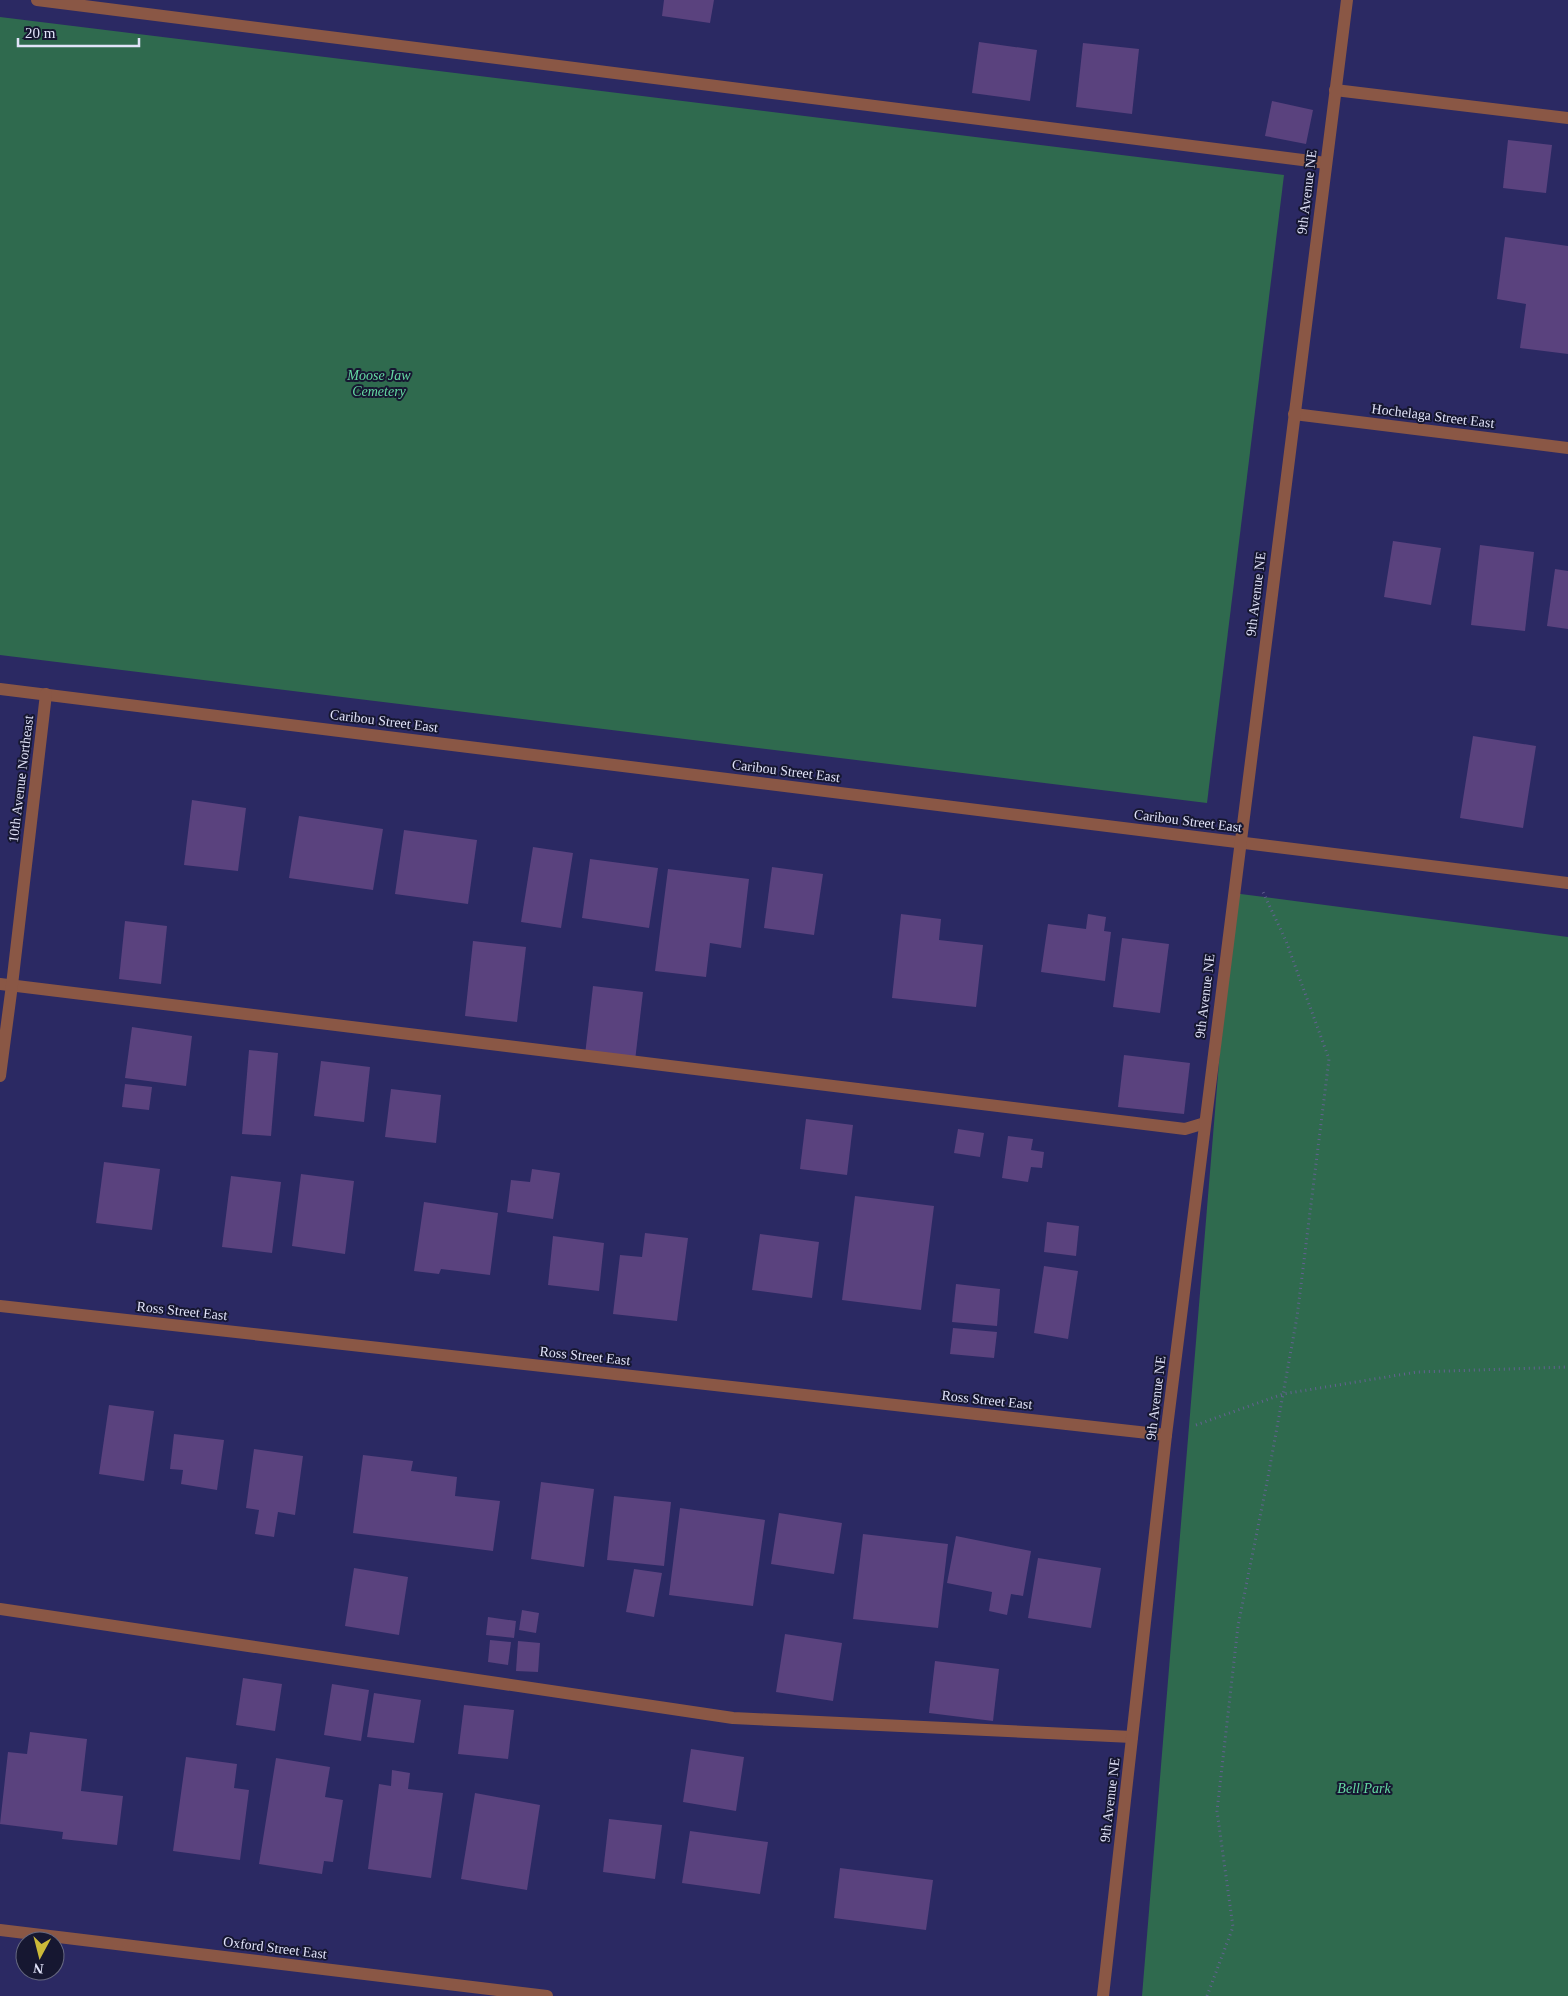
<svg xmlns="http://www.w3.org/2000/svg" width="1568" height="1996" font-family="'Times New Roman',serif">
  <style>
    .green { fill: #2f6a4e }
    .building { fill: #5a427e }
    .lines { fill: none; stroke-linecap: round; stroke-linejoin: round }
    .path { stroke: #636291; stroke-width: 3; stroke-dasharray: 1 4; stroke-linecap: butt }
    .minor { stroke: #8a5745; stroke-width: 12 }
    .labels { text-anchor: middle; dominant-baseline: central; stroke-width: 4; stroke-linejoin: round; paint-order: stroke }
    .street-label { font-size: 14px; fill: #e1e3f9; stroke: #161731 }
    .park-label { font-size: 14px; font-style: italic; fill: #64d8a2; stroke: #161731 }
  </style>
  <rect width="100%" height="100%" fill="#2b2963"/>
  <g class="green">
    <path d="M 0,17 L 1284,175 L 1207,803 L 0,655 Z"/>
    <path d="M 1233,893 L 1568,937 L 1568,1996 L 1142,1996 Z"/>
  </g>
  <g class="building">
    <path d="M 664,0 L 714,0 L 710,23 L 662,16 Z"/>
    <path d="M 979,42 L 1037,50 L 1030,101 L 972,93 Z"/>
    <path d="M 1083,43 L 1139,49 L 1132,114 L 1076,107 Z"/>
    <path d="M 1272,101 L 1313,110 L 1306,144 L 1265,136 Z"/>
    <path d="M 1508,140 L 1552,145 L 1546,193 L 1503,188 Z"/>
    <path d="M 1505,237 L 1568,246 L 1568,354 L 1520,348 L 1526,304 L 1497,299 Z"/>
    <path d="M 1393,541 L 1441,548 L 1431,605 L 1384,597 Z"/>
    <path d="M 1480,545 L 1534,552 L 1525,631 L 1471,625 Z"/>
    <path d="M 1555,569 L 1568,571 L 1568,629 L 1547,626 Z"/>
    <path d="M 1473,736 L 1536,746 L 1523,828 L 1460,818 Z"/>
    <path d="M 192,800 L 246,808 L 238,871 L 184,865 Z"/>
    <path d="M 299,816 L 383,829 L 373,890 L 289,878 Z"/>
    <path d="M 404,830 L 477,840 L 468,904 L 395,894 Z"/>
    <path d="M 533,847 L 573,853 L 561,928 L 521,922 Z"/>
    <path d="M 590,859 L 658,868 L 649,928 L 582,918 Z"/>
    <path d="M 772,867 L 823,874 L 814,935 L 764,928 Z"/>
    <path d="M 668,869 L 749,879 L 741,948 L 710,943 L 706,977 L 655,971 Z"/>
    <path d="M 901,914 L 941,919 L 939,940 L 983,945 L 976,1007 L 892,998 Z"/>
    <path d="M 1088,914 L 1106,917 L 1104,931 L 1111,932 L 1105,981 L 1041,972 L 1048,924 L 1086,929 Z"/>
    <path d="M 125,921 L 167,926 L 161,984 L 119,979 Z"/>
    <path d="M 1122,938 L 1169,944 L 1160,1013 L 1113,1007 Z"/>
    <path d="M 473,941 L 526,947 L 517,1022 L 465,1016 Z"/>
    <path d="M 593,986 L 643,992 L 635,1061 L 585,1055 Z"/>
    <path d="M 132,1027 L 192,1036 L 186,1086 L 125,1078 Z"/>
    <path d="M 249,1050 L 278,1053 L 271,1136 L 242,1134 Z"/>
    <path d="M 1124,1055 L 1190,1063 L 1184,1114 L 1118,1107 Z"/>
    <path d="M 321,1061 L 370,1067 L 364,1122 L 314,1116 Z"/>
    <path d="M 125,1084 L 152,1087 L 149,1110 L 122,1107 Z"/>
    <path d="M 391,1089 L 441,1095 L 436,1143 L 385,1137 Z"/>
    <path d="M 806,1119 L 853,1125 L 847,1175 L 800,1169 Z"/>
    <path d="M 958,1129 L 984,1133 L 980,1157 L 954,1153 Z"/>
    <path d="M 1008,1136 L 1033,1139 L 1031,1150 L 1044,1152 L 1042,1168 L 1031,1167 L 1028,1182 L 1002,1178 Z"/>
    <path d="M 104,1162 L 160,1169 L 152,1230 L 96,1223 Z"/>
    <path d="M 532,1169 L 560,1173 L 553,1219 L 507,1212 L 511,1180 L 530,1182 Z"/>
    <path d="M 301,1174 L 354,1181 L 345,1254 L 292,1246 Z"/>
    <path d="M 231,1176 L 281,1182 L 272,1253 L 222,1247 Z"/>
    <path d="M 855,1196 L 934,1206 L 921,1310 L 842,1300 Z"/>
    <path d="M 424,1202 L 498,1213 L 490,1275 L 441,1269 L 439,1274 L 414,1271 Z"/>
    <path d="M 1047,1222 L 1079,1226 L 1076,1256 L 1044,1252 Z"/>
    <path d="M 645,1233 L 688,1238 L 677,1321 L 613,1314 L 620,1255 L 642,1257 Z"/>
    <path d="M 760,1234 L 819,1242 L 812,1298 L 752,1290 Z"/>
    <path d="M 553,1236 L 604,1243 L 599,1291 L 548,1285 Z"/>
    <path d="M 1044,1266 L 1078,1271 L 1068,1339 L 1034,1333 Z"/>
    <path d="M 956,1284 L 1000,1289 L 997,1326 L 952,1322 Z"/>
    <path d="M 953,1328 L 997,1332 L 994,1358 L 950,1354 Z"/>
    <path d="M 109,1405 L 154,1411 L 144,1481 L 99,1474 Z"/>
    <path d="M 174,1434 L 224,1440 L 217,1490 L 181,1484 L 183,1470 L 170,1469 Z"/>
    <path d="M 254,1449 L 303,1456 L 295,1515 L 278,1512 L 274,1537 L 255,1534 L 259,1510 L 246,1508 Z"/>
    <path d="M 363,1455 L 413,1461 L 411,1471 L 457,1477 L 455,1496 L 500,1501 L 493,1551 L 353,1533 Z"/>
    <path d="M 541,1482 L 594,1489 L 584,1567 L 531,1559 Z"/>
    <path d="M 614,1496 L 671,1502 L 664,1566 L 607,1560 Z"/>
    <path d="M 680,1508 L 765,1520 L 753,1606 L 669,1595 Z"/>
    <path d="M 779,1513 L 842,1523 L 834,1574 L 771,1564 Z"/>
    <path d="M 863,1534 L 948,1544 L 938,1628 L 853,1619 Z"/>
    <path d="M 956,1536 L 1031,1551 L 1023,1596 L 1011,1594 L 1007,1615 L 989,1611 L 992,1592 L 947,1583 Z"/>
    <path d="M 1038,1558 L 1101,1568 L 1091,1628 L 1028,1618 Z"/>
    <path d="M 354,1568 L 408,1577 L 399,1635 L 345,1626 Z"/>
    <path d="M 634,1569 L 662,1573 L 654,1617 L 626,1612 Z"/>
    <path d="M 522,1610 L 539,1613 L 536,1633 L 519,1630 Z"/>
    <path d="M 488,1617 L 516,1621 L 514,1638 L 486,1635 Z"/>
    <path d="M 785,1634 L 842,1643 L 833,1701 L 776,1692 Z"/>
    <path d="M 490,1640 L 511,1642 L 508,1665 L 488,1662 Z"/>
    <path d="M 518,1641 L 540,1643 L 538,1672 L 516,1671 Z"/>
    <path d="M 935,1661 L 999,1669 L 993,1721 L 929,1713 Z"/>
    <path d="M 243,1678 L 282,1684 L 275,1731 L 236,1725 Z"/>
    <path d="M 332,1684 L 369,1690 L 361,1741 L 324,1735 Z"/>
    <path d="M 374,1693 L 421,1700 L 414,1743 L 367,1737 Z"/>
    <path d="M 464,1705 L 514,1710 L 508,1759 L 458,1754 Z"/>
    <path d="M 30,1732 L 87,1739 L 81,1791 L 123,1796 L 117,1845 L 62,1839 L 63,1832 L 0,1824 L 8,1752 L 27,1754 Z"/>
    <path d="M 691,1749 L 744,1757 L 736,1811 L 683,1802 Z"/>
    <path d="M 186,1757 L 237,1764 L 234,1788 L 249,1790 L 240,1860 L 173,1851 Z"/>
    <path d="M 276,1758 L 330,1767 L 325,1797 L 343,1800 L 333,1862 L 324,1861 L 322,1874 L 259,1864 Z"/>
    <path d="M 392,1770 L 410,1773 L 408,1789 L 443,1793 L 431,1878 L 368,1869 L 379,1784 L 391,1786 Z"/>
    <path d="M 475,1793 L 540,1805 L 527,1890 L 461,1879 Z"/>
    <path d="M 609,1819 L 662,1825 L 655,1879 L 603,1872 Z"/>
    <path d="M 690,1831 L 768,1842 L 760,1894 L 682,1883 Z"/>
    <path d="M 840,1868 L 933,1880 L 926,1930 L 834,1918 Z"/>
  </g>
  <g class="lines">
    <g class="path">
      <path d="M 1196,1425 L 1283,1394 L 1417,1372 L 1568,1367"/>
      <path d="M 1207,1996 L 1233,1927 L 1217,1811 L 1238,1626 L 1268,1477 L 1297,1317 L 1329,1059 L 1286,941 L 1263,892"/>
    </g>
    <g class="minor">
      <path d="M 37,0 L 1326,163"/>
      <path d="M 1335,90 L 1568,118"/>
      <path d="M 1294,414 L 1568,448"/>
      <path d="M 0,689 L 1568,883"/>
      <path d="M 0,984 L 1185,1129 L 1205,1123"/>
      <path d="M 0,1076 L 12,985 L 46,694"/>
      <path d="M 0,1306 L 1166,1435"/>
      <path d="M 0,1609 L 733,1718 L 1132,1737"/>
      <path d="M 0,1930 L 547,1996"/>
      <path d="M 1103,1996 L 1166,1435 L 1347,0"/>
    </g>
  </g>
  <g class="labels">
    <g class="street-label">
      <text transform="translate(1307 192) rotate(-83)">9th Avenue NE</text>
      <text transform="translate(1433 416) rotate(7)">Hochelaga Street East</text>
      <text transform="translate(1256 594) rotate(-83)">9th Avenue NE</text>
      <text transform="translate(384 721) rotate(7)">Caribou Street East</text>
      <text transform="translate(786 771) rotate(7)">Caribou Street East</text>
      <text transform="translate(21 779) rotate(-83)">10th Avenue Northeast</text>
      <text transform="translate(1188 821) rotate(7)">Caribou Street East</text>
      <text transform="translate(1205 996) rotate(-83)">9th Avenue NE</text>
      <text transform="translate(182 1311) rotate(6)">Ross Street East</text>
      <text transform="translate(585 1356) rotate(6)">Ross Street East</text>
      <text transform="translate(1156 1398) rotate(-83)">9th Avenue NE</text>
      <text transform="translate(987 1400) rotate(6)">Ross Street East</text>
      <text transform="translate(1110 1800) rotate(-83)">9th Avenue NE</text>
      <text transform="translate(275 1948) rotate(7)">Oxford Street East</text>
    </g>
    <g class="park-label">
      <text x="379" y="375">Moose Jaw<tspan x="379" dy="16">Cemetery</tspan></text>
      <text x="1364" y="1788">Bell Park</text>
    </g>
  </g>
  <g transform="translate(40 1956) rotate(187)"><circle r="24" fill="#161731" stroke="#676981"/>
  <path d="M0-4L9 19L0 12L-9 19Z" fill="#ccb939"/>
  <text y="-8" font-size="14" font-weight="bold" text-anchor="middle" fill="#e1e3f9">N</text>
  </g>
  <path d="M18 38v8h121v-8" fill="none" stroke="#e1e3f9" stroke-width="2.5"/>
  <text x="25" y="38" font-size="15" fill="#e1e3f9" stroke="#161731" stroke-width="4" paint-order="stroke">20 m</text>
</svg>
